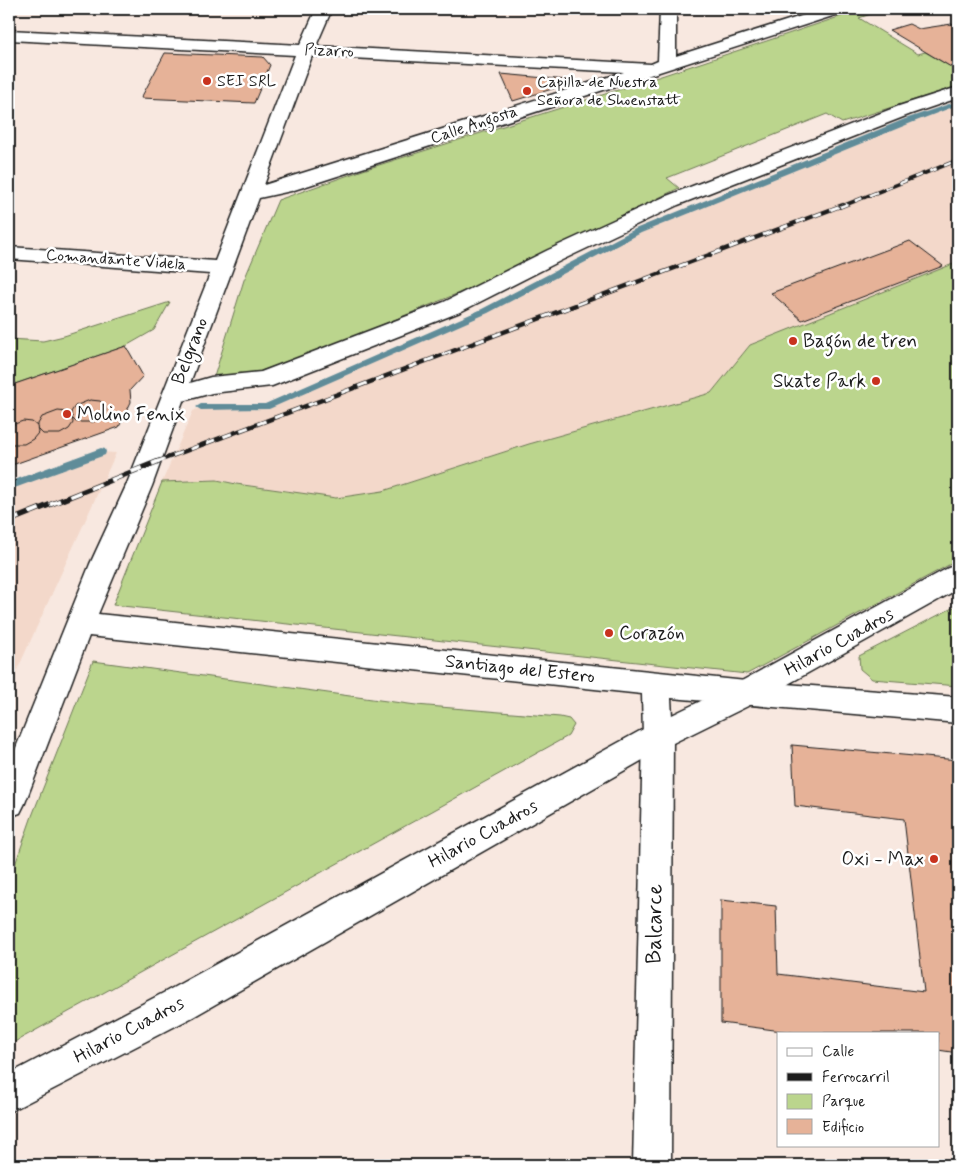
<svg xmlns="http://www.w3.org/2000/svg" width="967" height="1174" font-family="Mynerve,sans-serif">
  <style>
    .built { fill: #f3d8ca }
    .green { fill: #bbd58d; stroke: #6c7854 }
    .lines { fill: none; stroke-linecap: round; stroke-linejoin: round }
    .stream { fill: #5f8c99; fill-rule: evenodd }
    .building { fill: #e6b298; stroke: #1c1c1c }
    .minor-casing { stroke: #1c1c1c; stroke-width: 3 }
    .major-casing { stroke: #1c1c1c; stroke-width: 3 }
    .minor { fill: #fff; fill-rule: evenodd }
    .major { fill: #fff; fill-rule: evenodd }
    .rail-far2-casing { stroke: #1c1c1c; stroke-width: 4 }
    .rail-far1-casing { stroke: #1c1c1c; stroke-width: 4.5 }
    .rail-casing { stroke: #1c1c1c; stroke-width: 5.5 }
    .rail-far2 { stroke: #fff; stroke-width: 2.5; stroke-dasharray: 8; stroke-linecap: butt }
    .rail-far1 { stroke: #fff; stroke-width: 3; stroke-dasharray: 9; stroke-linecap: butt }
    .rail { stroke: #fff; stroke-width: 4; stroke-dasharray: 11; stroke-linecap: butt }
    .poi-dot { fill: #c8321e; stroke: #fff; stroke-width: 2 }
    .labels { text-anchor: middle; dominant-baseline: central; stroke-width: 5; stroke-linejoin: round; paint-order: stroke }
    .far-street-label { font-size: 16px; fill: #1c1c1c; stroke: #fff }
    .far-poi-label { font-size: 16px; fill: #1c1c1c; stroke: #fff; text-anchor: start }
    .poi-label { font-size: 19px; fill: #1c1c1c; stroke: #fff; text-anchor: start }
    .street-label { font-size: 19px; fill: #1c1c1c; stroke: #fff }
    .near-street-label { font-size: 22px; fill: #1c1c1c; stroke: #fff }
  </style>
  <rect width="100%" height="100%" fill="#f8e8e0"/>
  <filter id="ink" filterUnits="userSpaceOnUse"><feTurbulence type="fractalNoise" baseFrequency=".02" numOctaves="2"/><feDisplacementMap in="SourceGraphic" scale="10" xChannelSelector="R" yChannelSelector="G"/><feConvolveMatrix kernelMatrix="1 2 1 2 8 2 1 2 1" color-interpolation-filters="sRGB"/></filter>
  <g filter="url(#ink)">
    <g class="built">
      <path d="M 958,103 L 958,262 L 750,345 L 711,393 L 529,444 L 383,491 L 351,497 L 336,498 L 300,494 L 217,480 L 162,482 L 193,411 L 201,407 L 266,407 L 485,311 L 638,231 L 908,121 Z"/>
      <path d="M 101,452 L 116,453 L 9,688 L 9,486 Z"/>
    </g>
    <g class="green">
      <path d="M 863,9 L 885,9 L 859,18 L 918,54 L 925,52 L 958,71 L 958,86 L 842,123 L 827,114 L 667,178 L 679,188 L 478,285 L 329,347 L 258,372 L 214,377 L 244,280 L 278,200 L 363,170 L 637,84 Z"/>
      <path d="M 958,262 L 958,560 L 747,674 L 113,605 L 162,482 L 217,480 L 236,484 L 336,498 L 383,491 L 529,444 L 711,393 L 750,345 Z"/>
      <path d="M 170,302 L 154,330 L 126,346 L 9,386 L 9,339 L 43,341 L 64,336 Z"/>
      <path d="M 958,605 L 958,686 L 872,679 L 860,669 L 859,656 Z"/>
      <path d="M 93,661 L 416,705 L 560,717 L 569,719 L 574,725 L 568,736 L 9,1045 L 9,882 L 32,816 Z"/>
    </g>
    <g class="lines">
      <g class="stream">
        <path d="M 958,101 L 958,105 L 911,123 L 641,233 L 488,313 L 269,409 L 201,410 L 196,407 L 201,404 L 265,404 L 482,309 L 635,229 L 905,119 Z"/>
        <path d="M 101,448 L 105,449 L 106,452 L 105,455 L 9,490 L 9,482 Z"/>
      </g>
    </g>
    <g class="building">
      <path d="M 958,23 L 958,64 L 951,67 L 889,30 L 909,24 L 919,29 Z"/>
      <path d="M 165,53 L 263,57 L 270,65 L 254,103 L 141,98 Z"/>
      <path d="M 501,74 L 578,81 L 513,101 Z"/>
      <path d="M 910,241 L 943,266 L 802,320 L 771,293 Z"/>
      <path d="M 126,346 L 143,376 L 130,390 L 131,402 L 119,427 L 9,466 L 9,386 Z"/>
      <path d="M 90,400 L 100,401 L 105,405 L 106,411 L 102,418 L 93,422 L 76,422 L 72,418 L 71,412 L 75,406 Z"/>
      <path d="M 58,411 L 67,412 L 72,416 L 73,423 L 69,429 L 60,434 L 43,434 L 38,429 L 38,424 L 42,417 Z"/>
      <path d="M 23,421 L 32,422 L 37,426 L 38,433 L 33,439 L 24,444 L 9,444 L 9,426 Z"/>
      <path d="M 792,745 L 958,760 L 958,1053 L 938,1050 L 938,1033 L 797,1033 L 721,1023 L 721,900 L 776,906 L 778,974 L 924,992 L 904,819 L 795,806 Z"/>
    </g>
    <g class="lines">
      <defs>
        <path id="minor" d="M 316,9 L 332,9 L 316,46 L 651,64 L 658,61 L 660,9 L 676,9 L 676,56 L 823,9 L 847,9 L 845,12 L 291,191 L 259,198 L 190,383 L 211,377 L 261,372 L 444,302 L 548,250 L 664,197 L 899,106 L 958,87 L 958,98 L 911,114 L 678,205 L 562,260 L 460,312 L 272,386 L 212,393 L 183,401 L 152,486 L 98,614 L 746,681 L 958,697 L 958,723 L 671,698 L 673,736 L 671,1165 L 633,1165 L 643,736 L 642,694 L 89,636 L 25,803 L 20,813 L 9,817 L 9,765 L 90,564 L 126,486 L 210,274 L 9,259 L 9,247 L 215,261 L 295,55 L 9,40 L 9,30 L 300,45 ZM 312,56 L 624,72 L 264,185 Z"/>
        <path id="major" d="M 958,565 L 958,589 L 756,702 L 669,745 L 193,1017 L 9,1112 L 9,1074 L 167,991 L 647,727 L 736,684 L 948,568 Z"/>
      </defs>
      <use href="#minor" class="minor-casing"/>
      <use href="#major" class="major-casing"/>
      <use href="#minor" class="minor"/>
      <use href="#major" class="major"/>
      <defs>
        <path id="rail-far2" d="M 840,207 L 958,160"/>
        <path id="rail-far1" d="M 156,462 L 843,205"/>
        <path id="rail" d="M 9,521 L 159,461"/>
      </defs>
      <use href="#rail-far2" class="rail-far2-casing"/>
      <use href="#rail-far1" class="rail-far1-casing"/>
      <use href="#rail" class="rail-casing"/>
      <use href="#rail-far2" class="rail-far2"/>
      <use href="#rail-far1" class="rail-far1"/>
      <use href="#rail" class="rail"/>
    </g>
  </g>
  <g class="poi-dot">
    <circle cx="207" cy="81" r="5"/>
    <circle cx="527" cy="91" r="5"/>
    <circle cx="793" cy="341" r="5"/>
    <circle cx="876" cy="381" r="5"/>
    <circle cx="67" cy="414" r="5"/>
    <circle cx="609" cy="633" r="5"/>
    <circle cx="934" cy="859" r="5"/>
  </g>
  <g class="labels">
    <g class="far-street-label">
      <text transform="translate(329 51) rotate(3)">Pizarro</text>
      <text transform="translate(474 125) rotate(-18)">Calle Angosta</text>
      <text transform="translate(116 260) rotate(4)">Comandante Videla</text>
    </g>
    <g class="far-poi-label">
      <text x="217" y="81">SEI SRL</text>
      <text x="537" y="82">Capilla de Nuestra<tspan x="537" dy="18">Señora de Shoenstatt</tspan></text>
    </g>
    <g class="poi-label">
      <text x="803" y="341">Bagón de tren</text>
      <text x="866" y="381" text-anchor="end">Skate Park</text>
      <text x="77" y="414">Molino Fenix</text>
      <text x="619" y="633">Corazón</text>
      <text x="924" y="859" text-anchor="end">Oxi - Max</text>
    </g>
    <g class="street-label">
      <text transform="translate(190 351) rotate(-69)">Belgrano</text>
      <text transform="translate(839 642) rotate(-29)">Hilario Cuadros</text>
      <text transform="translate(520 669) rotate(6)">Santiago del Estero</text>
      <text transform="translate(483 834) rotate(-29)">Hilario Cuadros</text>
      <text transform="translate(129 1030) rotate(-28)">Hilario Cuadros</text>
    </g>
    <g class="near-street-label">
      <text transform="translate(655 924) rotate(-89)">Balcarce</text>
    </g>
  </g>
  <rect width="967" height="1174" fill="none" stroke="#fff" stroke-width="30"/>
  <rect x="15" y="15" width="937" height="1144" fill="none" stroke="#1c1c1c" stroke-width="2" filter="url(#ink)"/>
  <rect x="777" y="1032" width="162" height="115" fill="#ffffff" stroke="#a4a4a4"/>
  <rect x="787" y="1048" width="25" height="8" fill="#ffffff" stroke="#a4a4a4"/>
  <text x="822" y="1056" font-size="15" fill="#1c1c1c">Calle</text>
  <rect x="787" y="1073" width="25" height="8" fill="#1c1c1c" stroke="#a4a4a4"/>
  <text x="822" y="1082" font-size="15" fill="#1c1c1c">Ferrocarril</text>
  <rect x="787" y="1094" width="25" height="15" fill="#bbd58d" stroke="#a4a4a4"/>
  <text x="822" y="1106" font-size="15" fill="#1c1c1c">Parque</text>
  <rect x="787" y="1119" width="25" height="15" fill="#e6b298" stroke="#a4a4a4"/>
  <text x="822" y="1132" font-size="15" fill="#1c1c1c">Edificio</text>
</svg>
